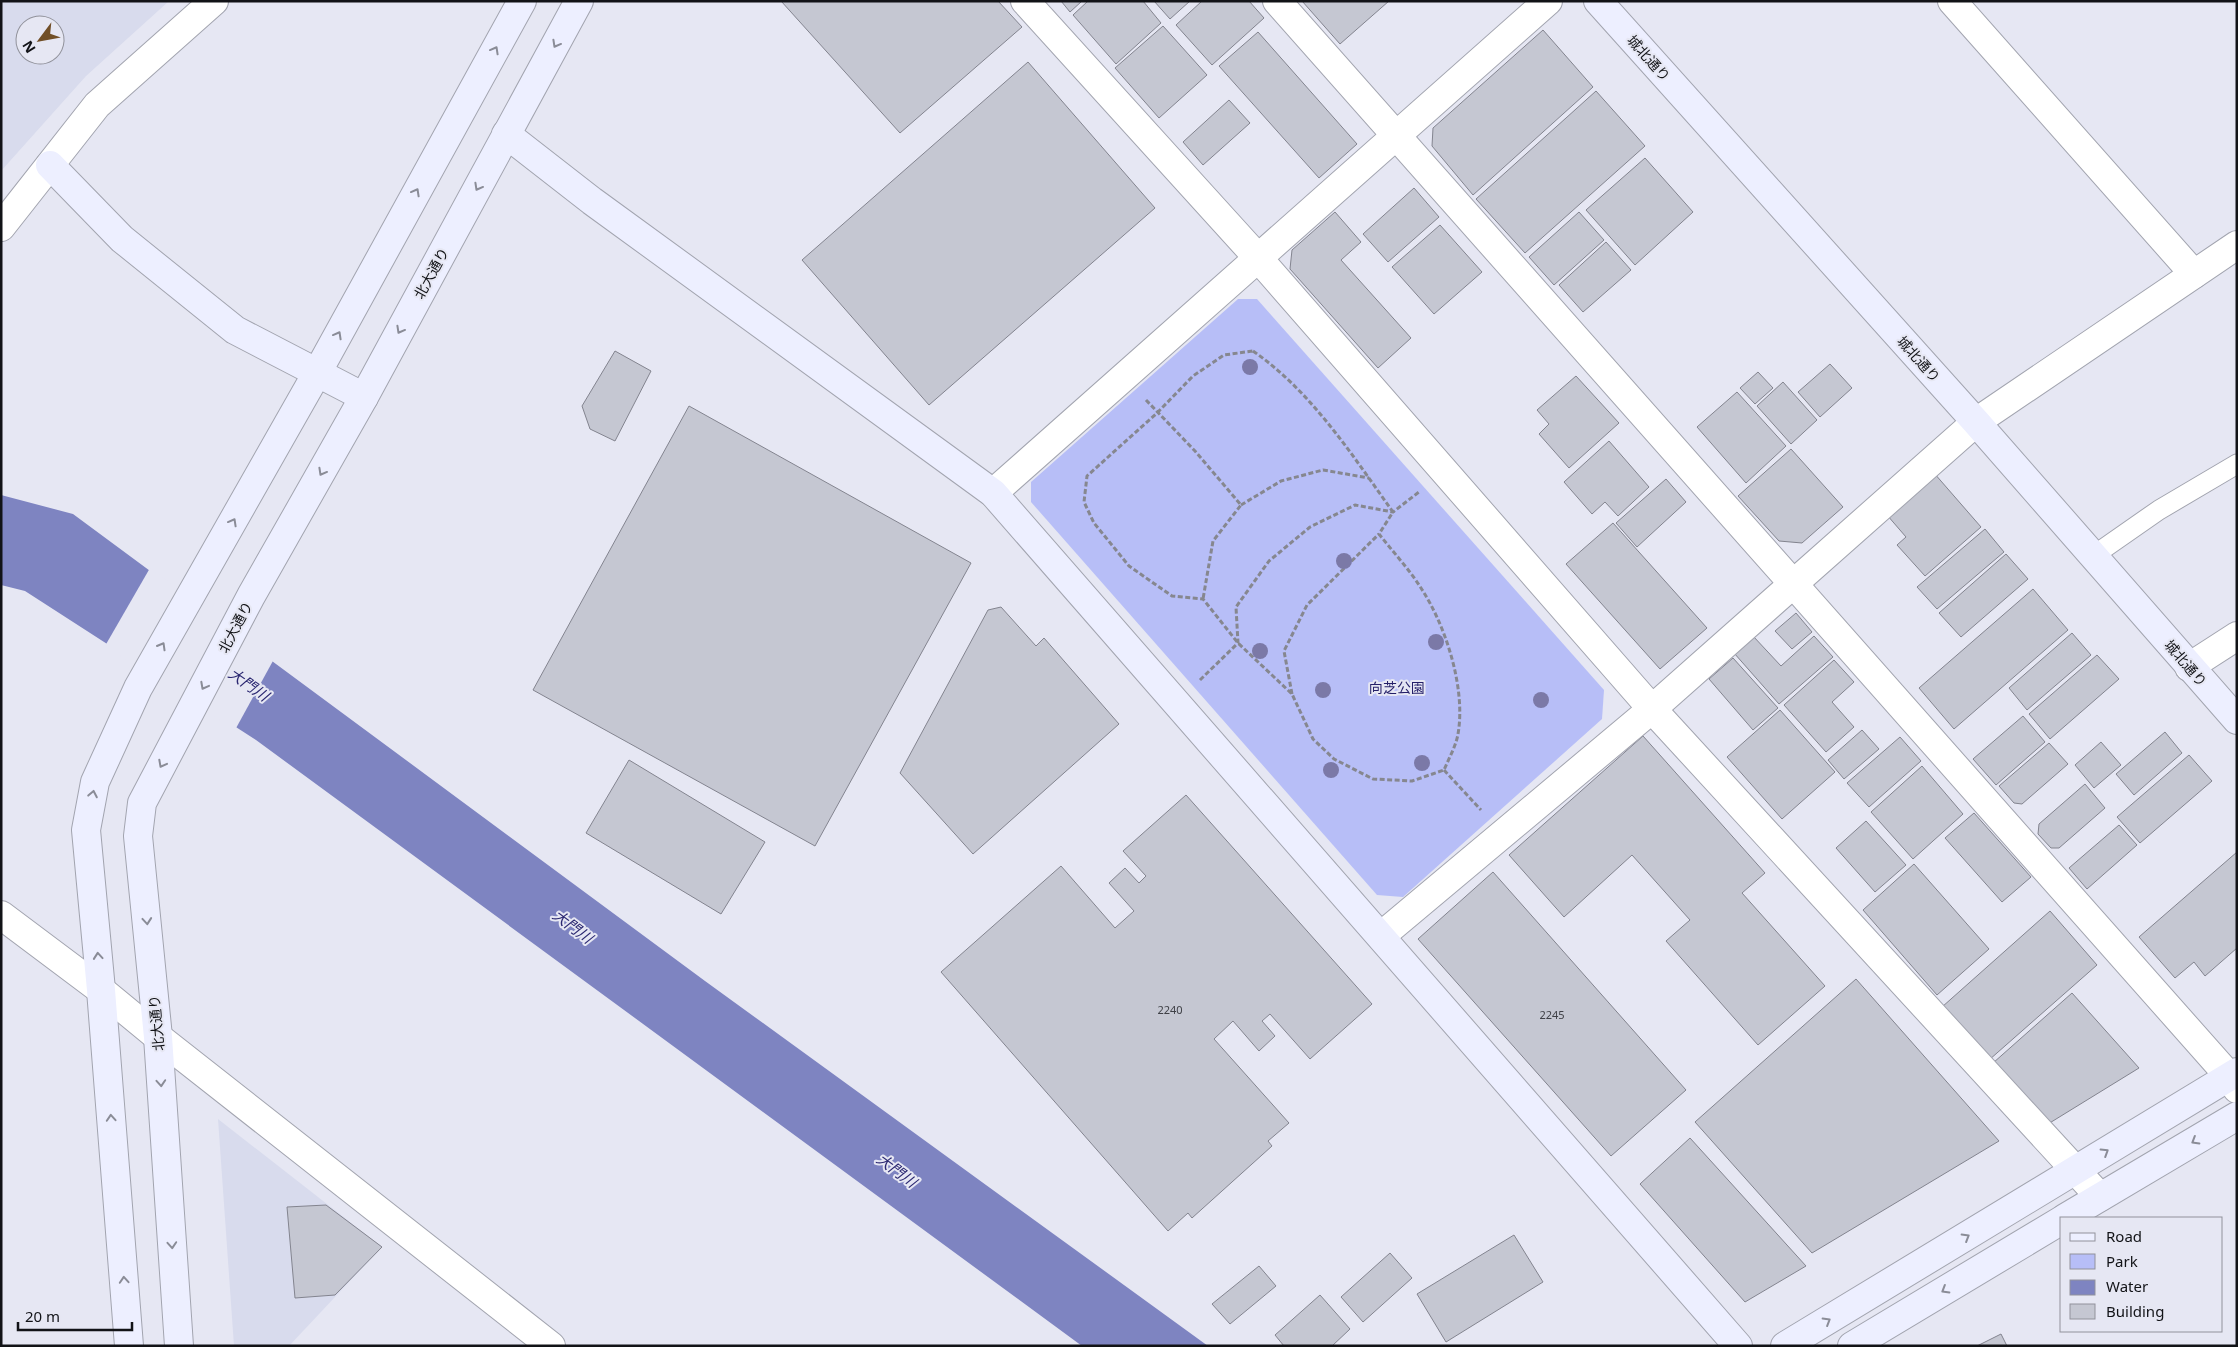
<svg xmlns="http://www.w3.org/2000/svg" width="2238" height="1347" font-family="'Noto Sans','Noto Sans JP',sans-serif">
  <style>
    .built { fill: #d8dbed; fill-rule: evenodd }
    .green { fill: #b7bef7 }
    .water { fill: #7e84c1 }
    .pier { fill: #e6e7f3 }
    .building { fill: #c5c7d2; stroke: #83848f }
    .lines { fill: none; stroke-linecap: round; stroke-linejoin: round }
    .lane-casing { stroke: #a2a4af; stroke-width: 21 }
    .street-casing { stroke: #a2a4af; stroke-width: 30 }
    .secondary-casing { stroke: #a2a4af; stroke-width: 30 }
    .path { stroke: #86878f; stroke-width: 3; stroke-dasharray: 5 2.5; stroke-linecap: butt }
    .lane { stroke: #fff; stroke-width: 19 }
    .street { stroke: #fff; stroke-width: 28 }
    .secondary { stroke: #edefff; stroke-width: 28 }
    .tree { fill: #7b79a7 }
    .oneway { stroke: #8a8c97 }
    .labels { text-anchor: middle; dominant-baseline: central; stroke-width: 4; stroke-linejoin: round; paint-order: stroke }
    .number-label { font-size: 11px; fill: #3f4046 }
    .street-label { font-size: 14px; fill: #121317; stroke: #e6e7f3 }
    .park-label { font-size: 14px; fill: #241f68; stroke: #e6e7f3 }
    .water-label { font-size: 15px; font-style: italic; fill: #2b2871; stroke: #e6e7f3 }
  </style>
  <rect width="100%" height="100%" fill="#e6e7f3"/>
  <g class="built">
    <path d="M 1,1 L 169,1 L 86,76 L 1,171 ZM 25,25 L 55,25 L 55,55 L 25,55 Z"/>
    <path d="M 218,1119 L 382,1247 L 289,1346 L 234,1346 Z"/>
  </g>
  <path class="green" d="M 1238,299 L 1257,299 L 1604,690 L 1602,719 L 1403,897 L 1377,895 L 1031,502 L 1031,482 Z"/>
  <path class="water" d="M 1,495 L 73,514 L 705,981 L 1208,1346 L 1082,1346 L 256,740 L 25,591 L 1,585 Z"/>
  <path class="pier" d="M 150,568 L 274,659 L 235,730 L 105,646 Z"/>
  <g class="building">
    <path d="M 781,1 L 998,1 L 1022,27 L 900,133 Z"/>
    <path d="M 1061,1 L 1082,1 L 1070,12 Z"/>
    <path d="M 1088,1 L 1143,1 L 1161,23 L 1116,64 L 1073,15 Z"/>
    <path d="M 1154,1 L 1190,1 L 1170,19 Z"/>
    <path d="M 1202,1 L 1249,1 L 1264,18 L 1212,65 L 1176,25 Z"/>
    <path d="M 1302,1 L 1389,1 L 1340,44 Z"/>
    <path d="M 1163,26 L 1207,75 L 1159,118 L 1115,68 Z"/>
    <path d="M 1543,30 L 1593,87 L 1473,195 L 1432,146 L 1433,128 Z"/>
    <path d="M 1258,32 L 1357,144 L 1319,178 L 1219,66 Z"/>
    <path d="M 1028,62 L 1155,208 L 929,405 L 802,260 Z"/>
    <path d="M 1596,91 L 1645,146 L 1525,253 L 1476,199 Z"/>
    <path d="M 1229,100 L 1250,123 L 1203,165 L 1183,142 Z"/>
    <path d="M 1645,158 L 1693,212 L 1635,265 L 1586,210 Z"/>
    <path d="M 1414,188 L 1439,217 L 1388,262 L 1363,234 Z"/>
    <path d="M 1335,212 L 1361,242 L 1341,260 L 1411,338 L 1378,368 L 1290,269 L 1292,250 Z"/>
    <path d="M 1579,212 L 1604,240 L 1554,285 L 1529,257 Z"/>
    <path d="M 1440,225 L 1482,272 L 1434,314 L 1392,267 Z"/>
    <path d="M 1606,242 L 1631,270 L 1583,312 L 1559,285 Z"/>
    <path d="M 615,351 L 651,371 L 615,441 L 590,429 L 582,406 Z"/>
    <path d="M 1830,364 L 1852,388 L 1820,417 L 1798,392 Z"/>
    <path d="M 1758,372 L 1773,388 L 1755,404 L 1740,388 Z"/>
    <path d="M 1576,376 L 1619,423 L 1569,468 L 1539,434 L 1549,424 L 1537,410 Z"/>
    <path d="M 1783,382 L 1817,420 L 1791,444 L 1757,406 Z"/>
    <path d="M 1737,392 L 1786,446 L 1746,483 L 1697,427 Z"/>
    <path d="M 689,406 L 971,563 L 815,846 L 533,690 Z"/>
    <path d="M 1609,441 L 1649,487 L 1618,516 L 1605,502 L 1592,514 L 1564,482 Z"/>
    <path d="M 1791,449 L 1843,507 L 1802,543 L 1779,541 L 1738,496 Z"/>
    <path d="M 1934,473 L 1981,527 L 1925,576 L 1897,545 L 1906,537 L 1887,515 Z"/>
    <path d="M 1666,479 L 1686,502 L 1637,547 L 1616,523 Z"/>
    <path d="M 1613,523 L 1707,628 L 1660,669 L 1566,564 Z"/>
    <path d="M 1985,529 L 2004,552 L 1937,609 L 1917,587 Z"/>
    <path d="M 2006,554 L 2028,579 L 1961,637 L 1939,613 Z"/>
    <path d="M 2033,589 L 2068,630 L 1954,729 L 1919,688 Z"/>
    <path d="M 1001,607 L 1036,646 L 1044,638 L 1119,724 L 973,854 L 900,773 L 988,610 Z"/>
    <path d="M 1796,613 L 1812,632 L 1792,649 L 1775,631 Z"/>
    <path d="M 2072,633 L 2091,655 L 2027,710 L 2009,688 Z"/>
    <path d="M 1753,636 L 1781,666 L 1814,636 L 1833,657 L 1779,704 L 1734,653 Z"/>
    <path d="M 2097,655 L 2119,679 L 2050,739 L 2029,714 Z"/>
    <path d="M 1733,658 L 1778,708 L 1753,730 L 1709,679 Z"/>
    <path d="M 1834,660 L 1854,682 L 1832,702 L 1854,727 L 1826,752 L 1784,705 Z"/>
    <path d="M 1780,710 L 1835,772 L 1782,819 L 1727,757 Z"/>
    <path d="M 2023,716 L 2045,742 L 1996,785 L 1973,759 Z"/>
    <path d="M 1862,730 L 1879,749 L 1844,779 L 1828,760 Z"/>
    <path d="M 2165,732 L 2182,753 L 2134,795 L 2116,774 Z"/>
    <path d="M 1643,736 L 1765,873 L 1742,893 L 1825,986 L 1758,1045 L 1666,941 L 1690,920 L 1632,855 L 1564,917 L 1509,855 Z"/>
    <path d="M 1900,737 L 1921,761 L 1869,807 L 1847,783 Z"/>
    <path d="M 2101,742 L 2121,765 L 2094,788 L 2075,765 Z"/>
    <path d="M 2049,743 L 2068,764 L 2022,804 L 2014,803 L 1999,786 Z"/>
    <path d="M 2189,755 L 2212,781 L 2140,843 L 2117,817 Z"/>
    <path d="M 629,760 L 765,842 L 721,914 L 586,833 Z"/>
    <path d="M 1922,766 L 1963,814 L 1913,859 L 1871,812 Z"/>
    <path d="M 2085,784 L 2105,808 L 2059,848 L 2051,848 L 2038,834 L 2039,824 Z"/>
    <path d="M 1186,795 L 1372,1004 L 1310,1059 L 1270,1014 L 1262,1021 L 1275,1036 L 1259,1051 L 1233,1021 L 1214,1039 L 1289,1123 L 1268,1141 L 1272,1146 L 1192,1218 L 1188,1213 L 1168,1231 L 941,972 L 1061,866 L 1115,928 L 1134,911 L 1109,883 L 1125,868 L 1139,883 L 1146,876 L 1123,851 Z"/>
    <path d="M 1974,813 L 2031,877 L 2002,902 L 1945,838 Z"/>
    <path d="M 1866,821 L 1906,865 L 1875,892 L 1836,848 Z"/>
    <path d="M 2119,825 L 2137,845 L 2087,889 L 2069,868 Z"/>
    <path d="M 2237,852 L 2237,948 L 2205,976 L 2194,962 L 2175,978 L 2139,937 Z"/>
    <path d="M 1914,864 L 1989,949 L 1937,995 L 1863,910 Z"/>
    <path d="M 1493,872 L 1686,1090 L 1611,1156 L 1418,939 Z"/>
    <path d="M 2050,911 L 2097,965 L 1989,1060 L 1942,1007 Z"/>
    <path d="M 1856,979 L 1999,1141 L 1812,1253 L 1695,1122 Z"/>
    <path d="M 2072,993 L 2139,1068 L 2048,1124 L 1993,1063 Z"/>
    <path d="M 1690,1138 L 1806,1266 L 1745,1302 L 1640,1184 Z"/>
    <path d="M 326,1205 L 382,1247 L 335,1295 L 295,1298 L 287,1207 Z"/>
    <path d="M 1514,1235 L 1543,1282 L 1446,1342 L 1417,1294 Z"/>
    <path d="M 1390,1253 L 1412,1278 L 1363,1322 L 1341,1297 Z"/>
    <path d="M 1259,1266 L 1276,1286 L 1230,1324 L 1212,1304 Z"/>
    <path d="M 1320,1295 L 1350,1329 L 1332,1346 L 1284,1346 L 1275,1335 Z"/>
    <path d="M 2001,1334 L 2007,1346 L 1977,1346 Z"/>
  </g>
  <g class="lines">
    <defs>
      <path id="lane" d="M 2093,556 L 2159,510 L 2237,464"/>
      <g id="street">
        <path d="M 1025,1 L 1259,259 L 1652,709 L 2100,1197"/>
        <path d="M 1277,1 L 2229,1076 L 2237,1089"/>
        <path d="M 1952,1 L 2194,274"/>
        <path d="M 1,227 L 97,105 L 214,1"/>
        <path d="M 993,493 L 1548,1"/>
        <path d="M 2189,667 L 2237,636"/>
        <path d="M 1,915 L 101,990 L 158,1037 L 551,1346"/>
        <path d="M 1381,936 L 1652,709 L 1976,422 L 2237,245"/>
      </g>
      <g id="secondary">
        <path d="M 1598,1 L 1976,422 L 2237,720"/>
        <path d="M 506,134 L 592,201 L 993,493 L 1738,1346"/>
        <path d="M 50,165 L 122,239 L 235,330 L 364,397"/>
        <path d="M 2065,1218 L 2237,1116"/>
        <path d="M 129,1346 L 101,990 L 86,830 L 95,782 L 138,688 L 317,373 L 522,1"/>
        <path d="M 179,1346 L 158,1037 L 138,836 L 142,803 L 251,596 L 364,397 L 579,1"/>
        <path d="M 1785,1346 L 2237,1072"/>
        <path d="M 1852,1346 L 2062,1220"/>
      </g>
    </defs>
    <use href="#lane" class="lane-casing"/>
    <use href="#street" class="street-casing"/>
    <use href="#secondary" class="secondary-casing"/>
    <g class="path">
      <path d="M 1253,351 C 1312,392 1352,455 1393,512 L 1379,534 C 1393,552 1409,569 1421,588 C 1446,626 1466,689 1458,734 C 1456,746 1449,758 1444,770 L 1412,781 L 1373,779 L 1334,759 L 1313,739 L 1292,694 L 1238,643 L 1203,599 L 1172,596 L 1129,566 L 1094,523 L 1084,502 L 1087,476 L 1157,413 L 1193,376 L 1224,355 Z"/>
      <path d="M 1146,400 L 1195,451 L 1241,505 L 1213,541 L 1203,599"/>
      <path d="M 1241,505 L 1281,481 L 1323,470 L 1369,478"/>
      <path d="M 1200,680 L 1238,643 L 1236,607 L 1269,561 L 1310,527 L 1355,505 L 1393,512 L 1419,492"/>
      <path d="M 1292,694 L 1284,651 L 1307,605 L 1379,534"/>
      <path d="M 1444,770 L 1481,810"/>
    </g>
    <use href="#lane" class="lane"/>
    <use href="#street" class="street"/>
    <use href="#secondary" class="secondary"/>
  </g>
  <g class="tree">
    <circle cx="1250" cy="367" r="8"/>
    <circle cx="1344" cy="561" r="8"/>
    <circle cx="1436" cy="642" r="8"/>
    <circle cx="1260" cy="651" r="8"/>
    <circle cx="1323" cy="690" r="8"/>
    <circle cx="1541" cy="700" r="8"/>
    <circle cx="1422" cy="763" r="8"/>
    <circle cx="1331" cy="770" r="8"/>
  </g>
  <defs><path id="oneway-chevron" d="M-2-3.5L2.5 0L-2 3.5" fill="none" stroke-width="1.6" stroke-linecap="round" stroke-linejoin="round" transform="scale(1.25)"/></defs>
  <g class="oneway">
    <use href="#oneway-chevron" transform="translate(556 44) rotate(119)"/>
    <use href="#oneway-chevron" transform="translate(495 50) rotate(-61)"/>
    <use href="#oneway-chevron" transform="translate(478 187) rotate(119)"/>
    <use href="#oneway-chevron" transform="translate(416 192) rotate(-61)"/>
    <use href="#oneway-chevron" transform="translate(400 330) rotate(119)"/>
    <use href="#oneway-chevron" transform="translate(338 335) rotate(-61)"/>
    <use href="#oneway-chevron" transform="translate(322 472) rotate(119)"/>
    <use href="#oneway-chevron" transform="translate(233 522) rotate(-61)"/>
    <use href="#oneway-chevron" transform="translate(162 646) rotate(-60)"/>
    <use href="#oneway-chevron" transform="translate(204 686) rotate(118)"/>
    <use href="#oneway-chevron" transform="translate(162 764) rotate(118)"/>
    <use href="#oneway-chevron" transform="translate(93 794) rotate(-79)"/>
    <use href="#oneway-chevron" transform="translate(147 921) rotate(85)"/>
    <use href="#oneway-chevron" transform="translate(98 956) rotate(-95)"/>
    <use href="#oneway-chevron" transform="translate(161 1083) rotate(86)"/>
    <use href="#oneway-chevron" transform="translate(111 1118) rotate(-94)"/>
    <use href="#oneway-chevron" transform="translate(2195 1141) rotate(149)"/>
    <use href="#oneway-chevron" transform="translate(2105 1152) rotate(-32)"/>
    <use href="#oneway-chevron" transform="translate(1966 1237) rotate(-31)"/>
    <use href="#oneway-chevron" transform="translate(172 1245) rotate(86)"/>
    <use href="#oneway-chevron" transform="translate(124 1280) rotate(-94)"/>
    <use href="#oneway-chevron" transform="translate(1945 1290) rotate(149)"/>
    <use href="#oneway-chevron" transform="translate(1827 1321) rotate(-31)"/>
  </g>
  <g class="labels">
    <g class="number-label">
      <text x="1170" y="1009">2240</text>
      <text x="1552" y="1014">2245</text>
    </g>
    <g class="street-label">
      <text transform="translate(1649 58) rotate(48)">城北通り</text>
      <text transform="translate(431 273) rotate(-61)">北大通り</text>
      <text transform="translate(1919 359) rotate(48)">城北通り</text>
      <text transform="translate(235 627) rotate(-62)">北大通り</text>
      <text transform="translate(2186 663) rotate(49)">城北通り</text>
      <text transform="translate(156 1023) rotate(-95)">北大通り</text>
    </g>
    <g class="park-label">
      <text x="1397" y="687">向芝公園</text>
    </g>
    <g class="water-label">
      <text transform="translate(249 684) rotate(35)">大門川</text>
      <text transform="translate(573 926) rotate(37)">大門川</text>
      <text transform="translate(897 1170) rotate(37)">大門川</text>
    </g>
  </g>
  <rect width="2238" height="1347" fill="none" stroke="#121317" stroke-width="5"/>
  <rect x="2060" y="1217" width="162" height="115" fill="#e6e7f3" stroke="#91929b"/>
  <rect x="2070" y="1233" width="25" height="8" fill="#edefff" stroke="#91929b"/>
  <text x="2106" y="1242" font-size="15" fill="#121317">Road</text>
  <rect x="2070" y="1254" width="25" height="15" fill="#b7bef7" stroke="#91929b"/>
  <text x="2106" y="1267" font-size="15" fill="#121317">Park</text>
  <rect x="2070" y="1280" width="25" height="15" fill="#7e84c1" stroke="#91929b"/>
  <text x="2106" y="1292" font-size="15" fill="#121317">Water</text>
  <rect x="2070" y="1304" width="25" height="15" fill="#c5c7d2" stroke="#91929b"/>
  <text x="2106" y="1317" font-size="15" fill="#121317">Building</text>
  <g transform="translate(40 40) rotate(238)"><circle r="24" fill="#e6e7f3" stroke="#91929b"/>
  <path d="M0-4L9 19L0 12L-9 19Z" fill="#714f27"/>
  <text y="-8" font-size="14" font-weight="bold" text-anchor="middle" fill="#121317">N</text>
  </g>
  <path d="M18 1322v8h114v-8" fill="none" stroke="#121317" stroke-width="2.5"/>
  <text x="25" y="1322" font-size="15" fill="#121317" stroke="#e6e7f3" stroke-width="4" paint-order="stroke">20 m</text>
</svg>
